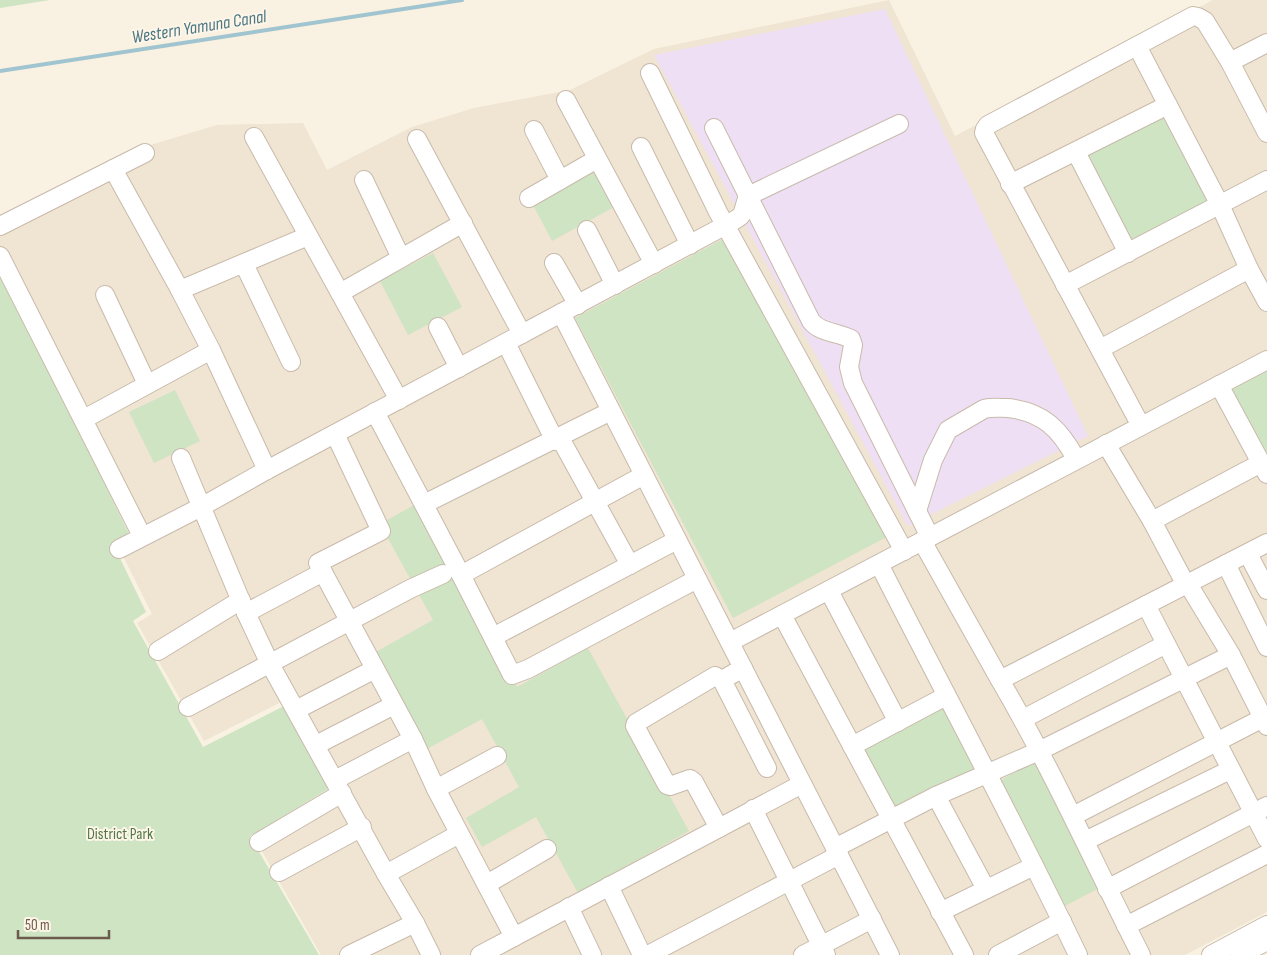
<svg xmlns="http://www.w3.org/2000/svg" width="1267" height="955" font-family="'Sofia Sans Condensed',sans-serif">
  <style>
    .residential { fill: #f0e4d2 }
    .education { fill: #efdff5 }
    .green { fill: #cee4c3 }
    .lines { fill: none; stroke-linecap: round; stroke-linejoin: round }
    .stream { stroke: #a1c5d0; stroke-width: 4 }
    .minor-casing { stroke: #c8baab; stroke-width: 20 }
    .minor { stroke: #fff; stroke-width: 18 }
    .labels { text-anchor: middle; dominant-baseline: central; stroke-width: 4; stroke-linejoin: round; paint-order: stroke }
    .park-label { font-size: 16px; fill: #537848; stroke: #fdf6e8 }
    .water-label { font-size: 18px; font-style: italic; fill: #4c7885; stroke: #fdf6e8 }
  </style>
  <rect width="100%" height="100%" fill="#f9f2e2"/>
  <path class="residential" d="M 889,0 L 955,136 L 1213,0 L 1267,0 L 1267,912 L 1185,955 L 321,955 L 255,839 L 340,787 L 291,697 L 204,741 L 137,623 L 152,614 L 120,550 L 136,541 L 0,263 L 0,222 L 147,146 L 217,125 L 303,123 L 327,170 L 412,127 L 474,108 L 570,90 L 654,49 Z"/>
  <path class="education" d="M 885,9 L 1088,436 L 908,526 L 654,55 Z"/>
  <g class="green">
    <path d="M 0,0 L 50,0 L 0,8 Z"/>
    <path d="M 1164,112 L 1211,203 L 1130,245 L 1083,153 Z"/>
    <path d="M 596,166 L 616,206 L 552,241 L 531,201 Z"/>
    <path d="M 738,231 L 896,532 L 733,618 L 575,318 Z"/>
    <path d="M 433,253 L 462,307 L 408,335 L 380,281 Z"/>
    <path d="M 0,270 L 132,540 L 115,548 L 146,612 L 133,621 L 203,747 L 290,703 L 335,785 L 250,836 L 319,955 L 0,955 Z"/>
    <path d="M 1266,369 L 1267,370 L 1267,463 L 1227,390 Z"/>
    <path d="M 175,390 L 200,441 L 154,463 L 129,412 Z"/>
    <path d="M 416,504 L 517,687 L 588,648 L 689,831 L 578,893 L 536,817 L 482,847 L 466,818 L 519,787 L 482,719 L 427,749 L 374,653 L 433,620 L 380,524 Z"/>
    <path d="M 944,702 L 978,769 L 894,813 L 859,747 Z"/>
    <path d="M 1037,760 L 1103,886 L 1063,907 L 997,782 Z"/>
  </g>
  <g class="lines">
    <path class="stream" d="M 0,71 L 462,0"/>
    <defs>
      <g id="minor">
        <path d="M 1137,46 L 1220,205 L 1249,269 L 1267,302"/>
        <path d="M 1230,62 L 1267,43"/>
        <path d="M 650,73 L 718,212 L 904,551"/>
        <path d="M 566,100 L 654,264"/>
        <path d="M 714,128 L 811,321 C 820,333 838,332 851,339 L 853,345 L 849,367 L 853,383 L 930,537"/>
        <path d="M 534,130 L 560,180"/>
        <path d="M 254,137 L 399,400"/>
        <path d="M 417,139 L 522,334"/>
        <path d="M 641,147 L 690,245"/>
        <path d="M 1076,152 L 1128,253"/>
        <path d="M 113,169 L 180,290 L 211,350 L 267,470"/>
        <path d="M 364,180 L 401,258"/>
        <path d="M 1010,184 L 1168,105"/>
        <path d="M 529,198 L 597,159"/>
        <path d="M 0,226 L 145,153"/>
        <path d="M 587,230 L 615,285"/>
        <path d="M 0,256 L 142,536"/>
        <path d="M 554,263 L 578,305"/>
        <path d="M 244,264 L 291,362"/>
        <path d="M 1065,285 L 1267,180"/>
        <path d="M 180,290 L 308,236"/>
        <path d="M 340,293 L 463,223"/>
        <path d="M 105,295 L 147,384"/>
        <path d="M 561,313 L 890,955"/>
        <path d="M 438,327 L 459,368"/>
        <path d="M 506,343 L 555,441"/>
        <path d="M 1100,349 L 1249,269"/>
        <path d="M 1219,385 L 1267,474"/>
        <path d="M 375,412 L 461,575 L 512,675 L 528,669 L 697,579"/>
        <path d="M 84,419 L 211,350"/>
        <path d="M 1141,426 L 984,133 L 985,129 L 988,125 L 1193,16 L 1198,17 L 1205,21 L 1230,62 L 1267,133"/>
        <path d="M 335,434 L 381,531 L 318,563 L 413,739 L 436,789 L 514,937"/>
        <path d="M 560,438 L 630,565"/>
        <path d="M 1106,444 L 1152,521 L 1186,585"/>
        <path d="M 181,458 L 246,613 L 270,664 L 386,874 L 415,923 L 431,955"/>
        <path d="M 424,504 L 611,411"/>
        <path d="M 917,511 L 933,460 L 948,430 L 984,409 C 992,407 1000,408 1008,408 C 1043,412 1060,429 1076,459"/>
        <path d="M 1152,521 L 1261,463"/>
        <path d="M 922,541 L 1000,680 L 1267,543"/>
        <path d="M 119,549 L 201,507 L 267,470 L 726,225 C 748,213 740,217 748,196 L 899,124"/>
        <path d="M 1248,554 L 1267,590"/>
        <path d="M 879,564 C 945,694 1015,823 1078,955"/>
        <path d="M 1226,564 L 1267,647"/>
        <path d="M 461,575 L 644,475"/>
        <path d="M 1188,584 L 1231,655 L 1267,726"/>
        <path d="M 829,591 L 898,722"/>
        <path d="M 1146,605 L 1267,839"/>
        <path d="M 246,613 L 323,572"/>
        <path d="M 782,615 L 964,955"/>
        <path d="M 493,637 L 677,540"/>
        <path d="M 730,642 L 1267,360"/>
        <path d="M 158,651 L 241,600"/>
        <path d="M 722,680 L 767,768"/>
        <path d="M 1000,680 C 1052,769 1094,863 1141,955"/>
        <path d="M 188,707 L 410,589 L 443,574"/>
        <path d="M 296,710 L 375,669"/>
        <path d="M 1023,719 L 1166,644"/>
        <path d="M 316,745 L 394,705"/>
        <path d="M 852,746 L 946,696"/>
        <path d="M 335,780 L 413,739"/>
        <path d="M 436,789 L 497,756"/>
        <path d="M 936,796 L 986,889"/>
        <path d="M 753,809 L 826,955"/>
        <path d="M 1073,816 L 1263,718"/>
        <path d="M 719,828 L 694,782 L 690,779 L 670,786 L 667,785 L 635,726 L 636,723 L 715,676 L 722,680 L 743,668"/>
        <path d="M 1085,841 L 1230,770"/>
        <path d="M 259,842 L 342,793"/>
        <path d="M 835,848 L 936,796 L 1039,751 L 1231,655"/>
        <path d="M 279,872 L 362,827"/>
        <path d="M 386,874 L 459,834"/>
        <path d="M 487,884 L 547,849"/>
        <path d="M 609,886 L 642,955"/>
        <path d="M 1107,889 L 1267,806"/>
        <path d="M 569,907 L 592,955"/>
        <path d="M 940,912 L 1034,866"/>
        <path d="M 1126,926 L 1267,854"/>
        <path d="M 349,955 L 415,923"/>
        <path d="M 480,955 L 802,784"/>
        <path d="M 648,955 L 839,855"/>
        <path d="M 803,955 L 872,919"/>
        <path d="M 998,955 L 1062,921"/>
        <path d="M 1211,955 L 1267,925"/>
        <path d="M 1240,955 L 1267,941"/>
      </g>
    </defs>
    <use href="#minor" class="minor-casing"/>
    <use href="#minor" class="minor"/>
  </g>
  <g class="labels">
    <g class="park-label">
      <text x="120" y="834">District Park</text>
    </g>
    <g class="water-label">
      <text transform="translate(199 27) rotate(-9)">Western Yamuna Canal</text>
    </g>
  </g>
  <path d="M18 930v8h91v-8" fill="none" stroke="#6e5a4c" stroke-width="2.5"/>
  <text x="25" y="930" font-size="15" fill="#6e5a4c" stroke="#fdf6e8" stroke-width="4" paint-order="stroke">50 m</text>
</svg>
